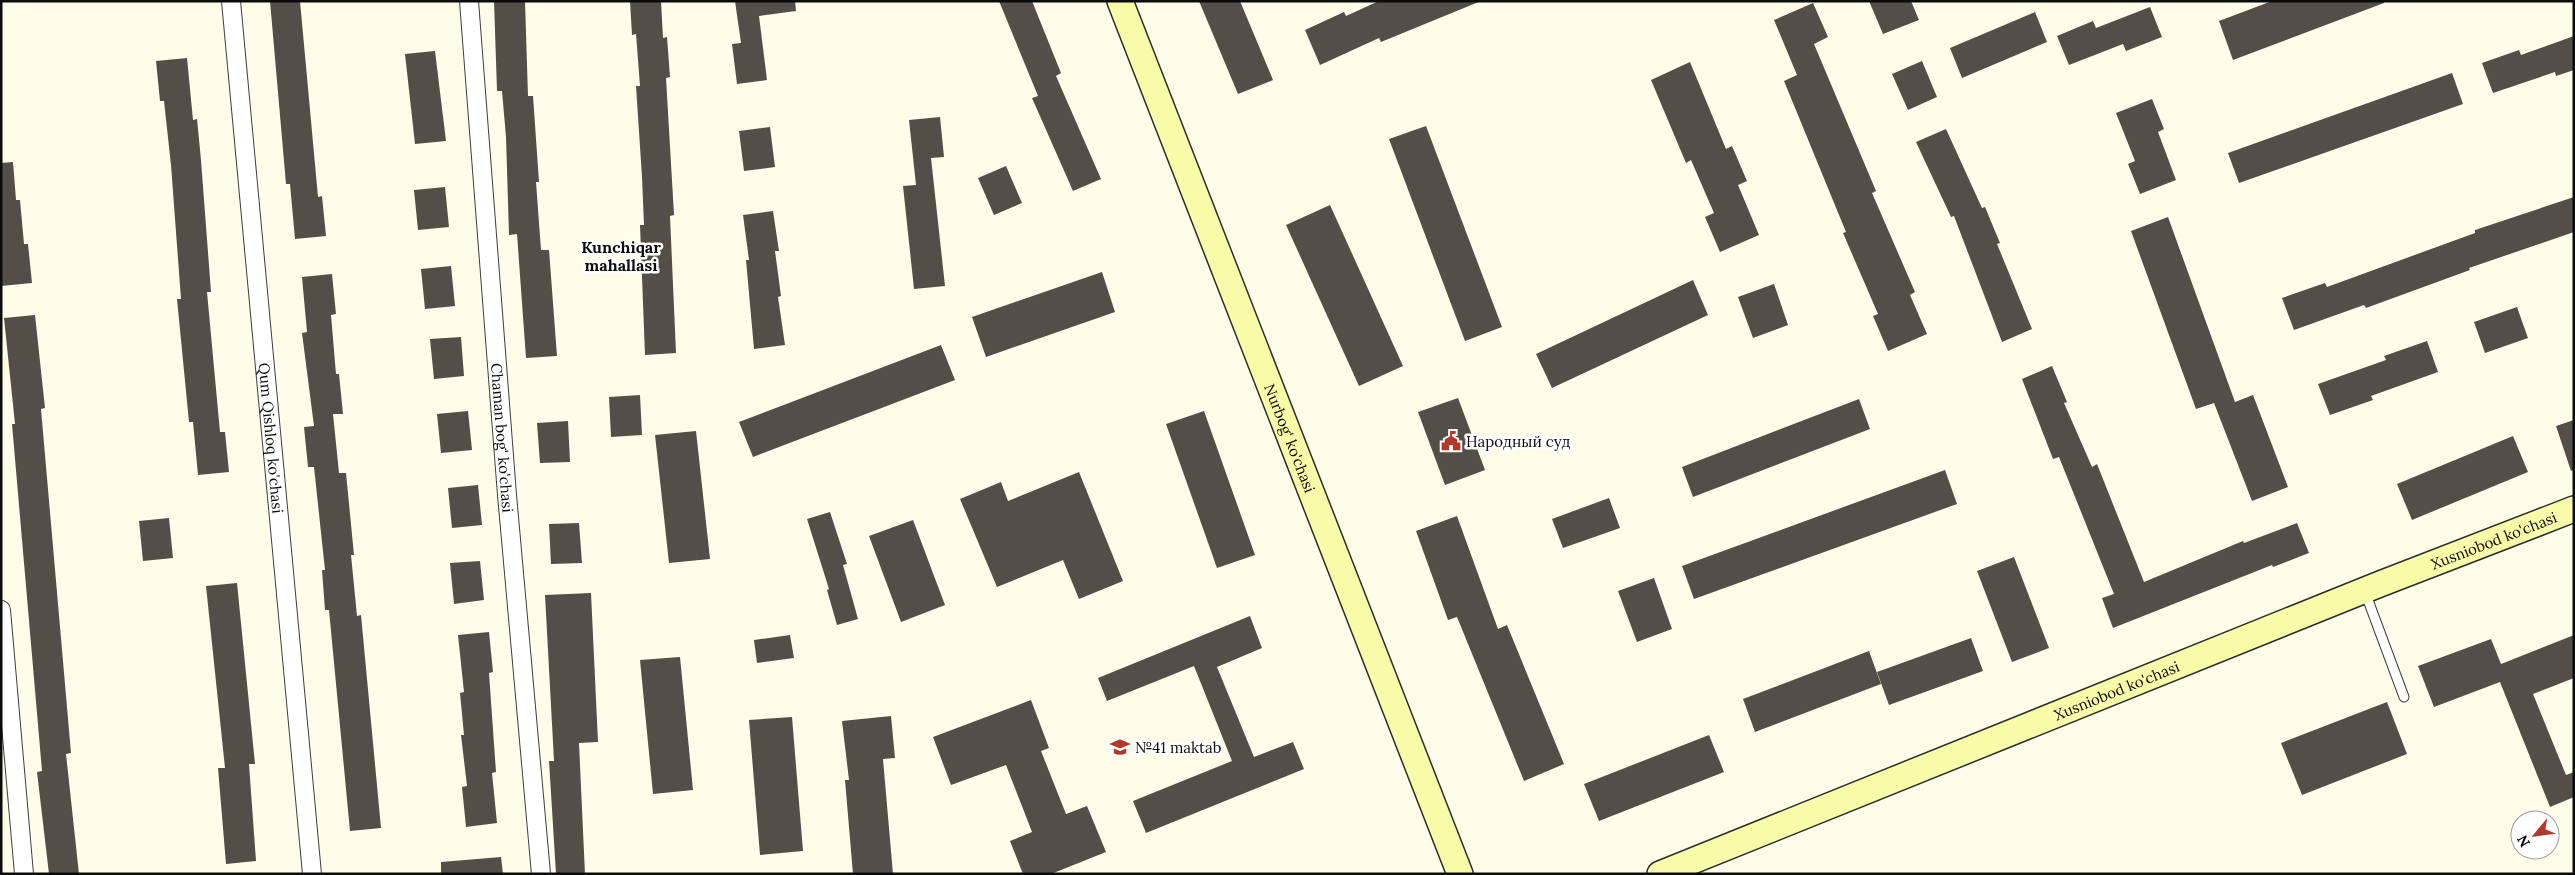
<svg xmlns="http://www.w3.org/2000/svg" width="2575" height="875" font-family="Lora,serif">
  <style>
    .building { fill: #534e48 }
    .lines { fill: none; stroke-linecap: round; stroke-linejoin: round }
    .lane-casing { stroke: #3e3e3e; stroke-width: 11 }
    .street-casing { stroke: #3e3e3e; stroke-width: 20 }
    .secondary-casing { stroke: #2d2d2d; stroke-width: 28 }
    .lane { stroke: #fff; stroke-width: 9 }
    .street { stroke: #fff; stroke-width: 18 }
    .secondary { stroke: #f8fba7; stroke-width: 25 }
    .labels { text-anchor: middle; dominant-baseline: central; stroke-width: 5; stroke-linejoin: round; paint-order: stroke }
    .street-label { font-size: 15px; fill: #0b0b0b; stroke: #fff }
    .poi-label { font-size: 15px; fill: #0b0b0b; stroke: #fff; text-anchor: start }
    .neighbourhood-label { font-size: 16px; font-weight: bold; fill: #0b0b0b; stroke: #fff }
  </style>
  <rect width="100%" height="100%" fill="#fefde9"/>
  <g class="building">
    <path d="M 270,1 L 300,1 L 318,197 L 322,196 L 326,236 L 295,239 L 290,184 L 286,184 Z"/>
    <path d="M 494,1 L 525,1 L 528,96 L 533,96 L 539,182 L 536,182 L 541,250 L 549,250 L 557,356 L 526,358 L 517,234 L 509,235 L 506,137 L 502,91 L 497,91 Z"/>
    <path d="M 630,1 L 661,1 L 663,38 L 667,37 L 670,77 L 666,78 L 674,215 L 670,216 L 676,353 L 645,355 L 640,225 L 644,225 L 642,177 L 636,86 L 640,86 L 636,34 L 632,35 Z"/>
    <path d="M 735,1 L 795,1 L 796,11 L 759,16 L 767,80 L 737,84 L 732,44 L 741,43 Z"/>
    <path d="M 999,1 L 1032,1 L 1061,73 L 1056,76 L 1101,179 L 1073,191 L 1032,98 L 1038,96 Z"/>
    <path d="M 1199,1 L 1240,1 L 1273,80 L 1238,94 Z"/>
    <path d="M 1379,1 L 1481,1 L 1381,42 L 1379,38 L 1320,65 L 1305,30 L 1344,12 L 1346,16 Z"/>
    <path d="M 1869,1 L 1911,1 L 1919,20 L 1883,34 Z"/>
    <path d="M 2272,1 L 2384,1 L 2384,3 L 2233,60 L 2219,21 Z"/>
    <path d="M 1813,3 L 1828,37 L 1814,44 L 1876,191 L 1872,193 L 1915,292 L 1910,295 L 1927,334 L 1888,351 L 1873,316 L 1878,314 L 1843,233 L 1846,232 L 1784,81 L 1797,75 L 1774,20 Z"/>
    <path d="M 2150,7 L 2162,37 L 2126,51 L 2123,44 L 2069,65 L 2057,36 L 2093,21 L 2096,28 Z"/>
    <path d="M 2035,12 L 2047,42 L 1962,78 L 1950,48 Z"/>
    <path d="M 2574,36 L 2574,70 L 2556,76 L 2555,72 L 2493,93 L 2482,63 L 2519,50 L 2521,55 Z"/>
    <path d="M 435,51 L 446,141 L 415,144 L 405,54 Z"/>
    <path d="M 187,58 L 193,120 L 197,119 L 201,160 L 211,292 L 207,292 L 220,432 L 225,432 L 229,472 L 198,475 L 193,422 L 189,422 L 177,299 L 181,299 L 171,165 L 164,101 L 160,101 L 156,61 Z"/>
    <path d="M 1922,61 L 1937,97 L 1908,110 L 1892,74 Z"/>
    <path d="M 1690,62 L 1726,149 L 1732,146 L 1747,181 L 1738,185 L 1759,235 L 1720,252 L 1705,217 L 1714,213 L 1691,160 L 1686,163 L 1651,80 Z"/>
    <path d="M 2452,73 L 2463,104 L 2239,183 L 2228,153 Z"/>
    <path d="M 2152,99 L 2164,129 L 2158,132 L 2176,180 L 2140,194 L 2128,164 L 2135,161 L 2116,113 Z"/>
    <path d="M 940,117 L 944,157 L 931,158 L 945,286 L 914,289 L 903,186 L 916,185 L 909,120 Z"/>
    <path d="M 1426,126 L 1502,327 L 1465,341 L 1389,139 Z"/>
    <path d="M 770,127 L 775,167 L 744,171 L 739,131 Z"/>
    <path d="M 1946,129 L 1982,208 L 1985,207 L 2000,243 L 1997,244 L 2032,329 L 2002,342 L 1954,216 L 1951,217 L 1916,142 Z"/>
    <path d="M 13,162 L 16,200 L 20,200 L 24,244 L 28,244 L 32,283 L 1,286 L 1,163 Z"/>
    <path d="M 1006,166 L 1022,203 L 994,215 L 978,178 Z"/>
    <path d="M 445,187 L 449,227 L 418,230 L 414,190 Z"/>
    <path d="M 2574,197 L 2574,232 L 2469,268 L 2470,270 L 2366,308 L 2364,305 L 2294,330 L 2282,298 L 2325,283 L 2327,287 L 2475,233 L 2475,230 Z"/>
    <path d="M 1330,205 L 1403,366 L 1359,386 L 1286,225 Z"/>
    <path d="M 773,211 L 779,251 L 775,251 L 781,296 L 778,297 L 785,345 L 754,349 L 746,260 L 749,260 L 743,215 Z"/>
    <path d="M 2168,217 L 2235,402 L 2253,395 L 2288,487 L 2252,501 L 2214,403 L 2196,409 L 2131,231 Z"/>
    <path d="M 451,266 L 455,306 L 425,309 L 421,269 Z"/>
    <path d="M 1102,272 L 1115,312 L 986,357 L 972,317 Z"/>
    <path d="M 332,274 L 336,314 L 331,315 L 336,374 L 339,374 L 343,414 L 333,414 L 339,473 L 346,473 L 354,555 L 351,555 L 357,616 L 361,615 L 381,828 L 350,831 L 329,610 L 325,610 L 322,570 L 325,570 L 314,467 L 308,467 L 304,427 L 314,426 L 302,333 L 307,332 L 302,277 Z"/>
    <path d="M 1693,280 L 1708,315 L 1552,388 L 1536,354 Z"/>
    <path d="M 1774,284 L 1788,325 L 1753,338 L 1738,297 Z"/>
    <path d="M 2517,307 L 2528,338 L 2485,353 L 2474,322 Z"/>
    <path d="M 35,315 L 45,408 L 41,409 L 71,753 L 66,754 L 79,874 L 49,874 L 37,772 L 42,771 L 12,424 L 15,424 L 4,318 Z"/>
    <path d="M 461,337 L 464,376 L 434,379 L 430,339 Z"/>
    <path d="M 2427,341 L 2438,372 L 2371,396 L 2373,400 L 2330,415 L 2318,384 L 2386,360 L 2384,356 Z"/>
    <path d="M 941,345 L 955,380 L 753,457 L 739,422 Z"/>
    <path d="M 2052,366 L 2067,402 L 2064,403 L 2092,467 L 2097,464 L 2144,582 L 2243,541 L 2244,543 L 2297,523 L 2309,553 L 2273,567 L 2272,565 L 2113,628 L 2102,598 L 2114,594 L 2059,457 L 2053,459 L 2022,379 Z"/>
    <path d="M 640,395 L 642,435 L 611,437 L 609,397 Z"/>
    <path d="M 1458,398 L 1485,470 L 1445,485 L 1418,412 Z"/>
    <path d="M 1859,399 L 1870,429 L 1693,497 L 1682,467 Z"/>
    <path d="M 468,411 L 472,450 L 441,453 L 437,414 Z"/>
    <path d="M 1204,411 L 1255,555 L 1217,568 L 1166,424 Z"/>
    <path d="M 2574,420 L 2574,470 L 2571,471 L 2556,426 Z"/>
    <path d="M 568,421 L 570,462 L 540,463 L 537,423 Z"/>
    <path d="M 696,431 L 710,559 L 669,563 L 655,435 Z"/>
    <path d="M 2513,436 L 2528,472 L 2412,520 L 2397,484 Z"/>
    <path d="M 1945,470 L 1957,504 L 1694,599 L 1682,566 Z"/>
    <path d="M 1079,472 L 1123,581 L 1079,599 L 1063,560 L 997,587 L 960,499 L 1001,482 L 1008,501 Z"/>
    <path d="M 478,485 L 482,525 L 452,528 L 448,488 Z"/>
    <path d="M 1609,498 L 1620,528 L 1563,548 L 1552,519 Z"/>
    <path d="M 830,512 L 847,564 L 843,565 L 858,619 L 837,625 L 827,590 L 829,589 L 807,519 Z"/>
    <path d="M 1457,516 L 1498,629 L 1507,625 L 1564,764 L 1524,781 L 1457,617 L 1448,620 L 1416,531 Z"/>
    <path d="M 169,518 L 173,558 L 143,561 L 139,521 Z"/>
    <path d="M 913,520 L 945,605 L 901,622 L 869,536 Z"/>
    <path d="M 579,523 L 582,563 L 551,564 L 549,524 Z"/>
    <path d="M 2014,557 L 2049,648 L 2012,662 L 1977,571 Z"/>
    <path d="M 480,561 L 484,600 L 454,604 L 450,563 Z"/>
    <path d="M 1654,578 L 1672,629 L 1637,642 L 1618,591 Z"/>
    <path d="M 237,583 L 255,764 L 249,764 L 256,861 L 226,864 L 218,768 L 225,768 L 206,586 Z"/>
    <path d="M 591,593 L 598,742 L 579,743 L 585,874 L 556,874 L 549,761 L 554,761 L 545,595 Z"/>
    <path d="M 1250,616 L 1262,648 L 1217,667 L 1254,757 L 1293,742 L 1304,769 L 1146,833 L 1133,801 L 1232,761 L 1194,666 L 1107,701 L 1098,678 Z"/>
    <path d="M 489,632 L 493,672 L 489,673 L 496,772 L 492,773 L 497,823 L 466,827 L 462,787 L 467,786 L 461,735 L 464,735 L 460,693 L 464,692 L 458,635 Z"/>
    <path d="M 790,635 L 794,658 L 757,663 L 754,640 Z"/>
    <path d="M 2574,635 L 2574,678 L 2533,694 L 2566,775 L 2574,772 L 2574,797 L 2550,807 L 2500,682 L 2434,707 L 2418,666 L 2491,639 L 2501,664 Z"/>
    <path d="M 1971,638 L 1983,671 L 1889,705 L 1877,672 Z"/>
    <path d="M 1869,651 L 1881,684 L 1755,732 L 1743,699 Z"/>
    <path d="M 680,657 L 693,790 L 653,794 L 640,660 Z"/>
    <path d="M 1031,700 L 1049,748 L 1041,751 L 1066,814 L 1087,806 L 1106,852 L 1051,874 L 1023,874 L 1010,841 L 1032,832 L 1006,765 L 951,785 L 933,737 Z"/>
    <path d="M 2387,702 L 2407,754 L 2302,795 L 2281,743 Z"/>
    <path d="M 891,716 L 895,758 L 883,759 L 893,874 L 853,874 L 845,780 L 849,780 L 842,721 Z"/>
    <path d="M 792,717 L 803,851 L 760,855 L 749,720 Z"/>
    <path d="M 1709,735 L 1724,772 L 1599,821 L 1584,784 Z"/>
    <path d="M 501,857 L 503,874 L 441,874 L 441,862 Z"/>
  </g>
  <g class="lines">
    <defs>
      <path id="lane" d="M 2365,592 L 2404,697"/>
      <g id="street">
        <path id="s1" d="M 231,1 L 312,874"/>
        <path id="s2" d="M 469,1 L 507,495 L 541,874"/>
        <path d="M 1,610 L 24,874"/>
      </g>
      <g id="secondary">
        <path id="s3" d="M 1120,1 L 1460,874"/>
        <path id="s4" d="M 1660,874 L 2380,584 L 2574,509"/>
      </g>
    </defs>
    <use href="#lane" class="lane-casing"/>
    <use href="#street" class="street-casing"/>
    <use href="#secondary" class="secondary-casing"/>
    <use href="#lane" class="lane"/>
    <use href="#street" class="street"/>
    <use href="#secondary" class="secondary"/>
  </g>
  <defs>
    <symbol id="civic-bare" viewBox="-9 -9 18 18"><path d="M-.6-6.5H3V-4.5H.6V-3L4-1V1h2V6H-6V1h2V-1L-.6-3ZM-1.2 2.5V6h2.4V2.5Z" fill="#b3382a" stroke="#fff" stroke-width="2.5" paint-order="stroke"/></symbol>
    <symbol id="school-bare" viewBox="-9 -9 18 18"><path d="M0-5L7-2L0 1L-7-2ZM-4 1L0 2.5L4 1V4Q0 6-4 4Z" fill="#b3382a" stroke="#fff" stroke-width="2.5" paint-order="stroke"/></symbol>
  </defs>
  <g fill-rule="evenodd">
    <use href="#civic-bare" x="1437" y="427" width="28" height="28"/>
    <use href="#school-bare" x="1106" y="733" width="28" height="28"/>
  </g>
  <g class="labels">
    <g class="street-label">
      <text stroke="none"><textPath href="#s3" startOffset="469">Nurbog' ko'chasi</textPath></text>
      <text stroke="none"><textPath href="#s1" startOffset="439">Qum Qishloq ko'chasi</textPath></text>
      <text stroke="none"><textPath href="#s2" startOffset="438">Chaman bog' ko'chasi</textPath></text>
      <text stroke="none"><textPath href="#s4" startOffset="898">Xusniobod ko'chasi</textPath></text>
      <text stroke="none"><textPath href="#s4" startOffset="492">Xusniobod ko'chasi</textPath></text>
    </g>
    <g class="poi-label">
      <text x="1466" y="441">Народный суд</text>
      <text x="1135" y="747">№41 maktab</text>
    </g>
    <g class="neighbourhood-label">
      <text x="621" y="247">Kunchiqar<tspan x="621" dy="18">mahallasi</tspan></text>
    </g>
  </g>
  <rect width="2575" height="875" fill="none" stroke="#0b0b0b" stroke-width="5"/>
  <g transform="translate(2535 835) rotate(241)"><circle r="24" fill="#ffffff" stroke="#9d9d9d"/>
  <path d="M0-4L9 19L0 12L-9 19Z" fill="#b3382a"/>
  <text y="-8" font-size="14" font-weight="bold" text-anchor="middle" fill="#0b0b0b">N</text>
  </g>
</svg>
